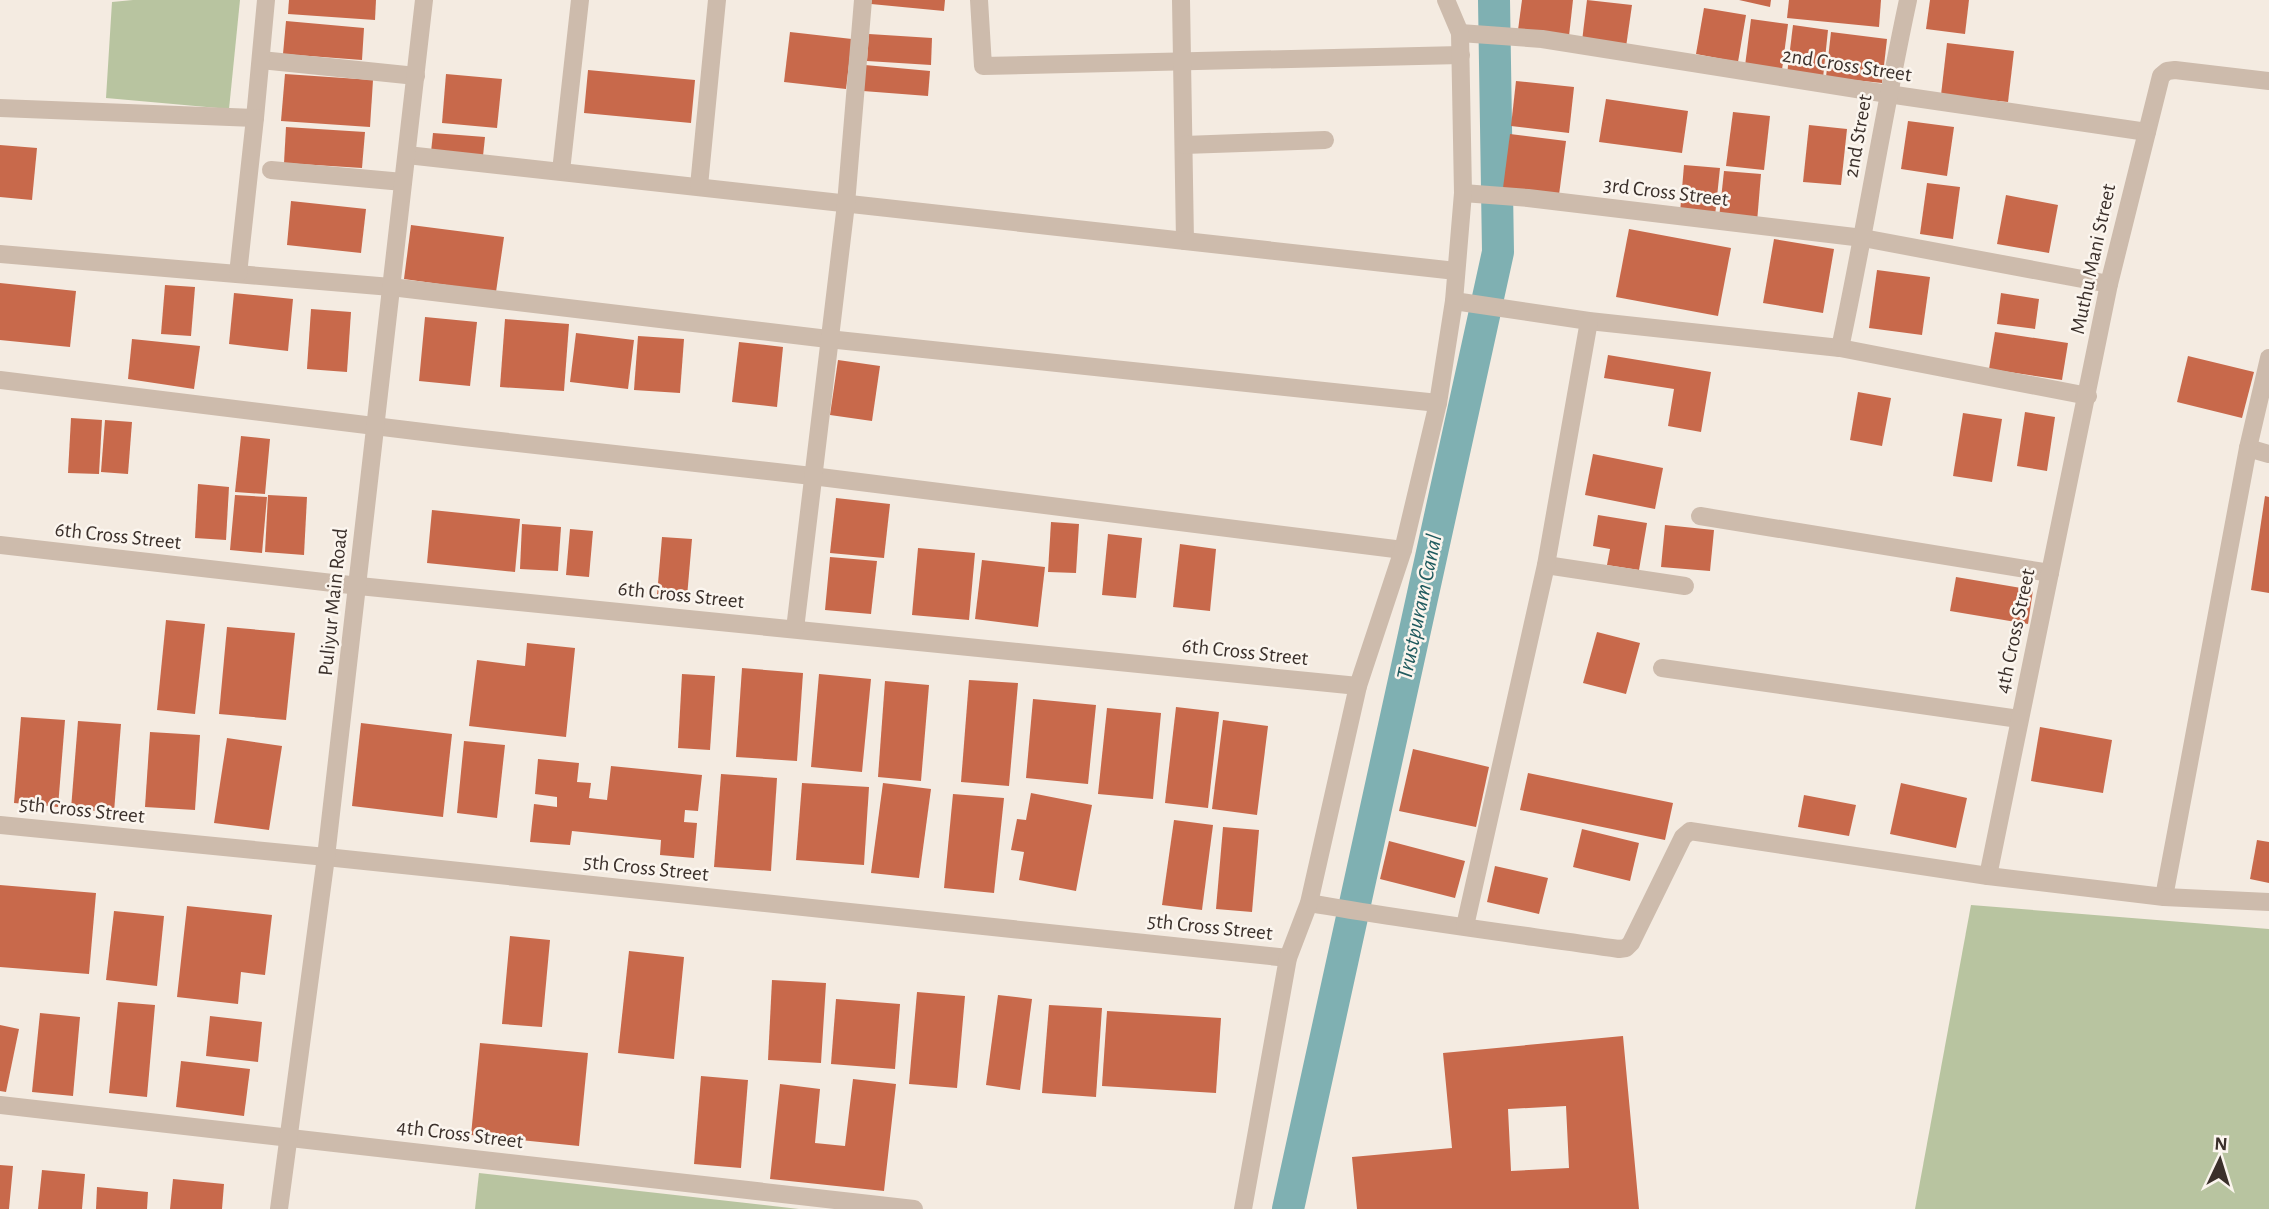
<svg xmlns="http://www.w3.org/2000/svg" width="2269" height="1209" font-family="'Alegreya Sans',sans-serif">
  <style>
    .green { fill: #b8c4a0 }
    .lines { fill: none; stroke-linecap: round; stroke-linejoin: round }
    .canal { stroke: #7fb0b2; stroke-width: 32 }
    .building { fill: #c8694b; fill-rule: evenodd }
    .minor { stroke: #cdbbac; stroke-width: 18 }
    .tertiary { stroke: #cdbbac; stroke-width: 18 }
    .labels { text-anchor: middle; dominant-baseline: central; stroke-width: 5; stroke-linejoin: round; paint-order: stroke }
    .street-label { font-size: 21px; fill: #3b302b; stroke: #fbf5ee }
    .water-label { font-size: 23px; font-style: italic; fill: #1f5a5e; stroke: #fbf5ee }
  </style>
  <rect width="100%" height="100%" fill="#f4ebe1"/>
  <g class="green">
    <path d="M 133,0 L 240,0 L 229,109 L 106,98 L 112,2 Z"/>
    <path d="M 1971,905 L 2269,929 L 2269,1209 L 1915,1209 Z"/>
    <path d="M 479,1173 L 799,1209 L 475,1209 Z"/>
  </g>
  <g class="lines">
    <path class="canal" d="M 1288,1209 L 1498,252 L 1494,0"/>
  </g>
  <g class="building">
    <path d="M 289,0 L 376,0 L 375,20 L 288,14 Z"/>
    <path d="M 872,0 L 945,0 L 944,11 L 871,4 Z"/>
    <path d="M 1522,0 L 1573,0 L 1569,36 L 1518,30 Z"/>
    <path d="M 1587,0 L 1632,5 L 1626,47 L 1582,41 Z"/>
    <path d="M 1739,0 L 1771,0 L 1770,7 Z"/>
    <path d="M 1789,0 L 1881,0 L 1879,27 L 1787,18 Z"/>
    <path d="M 1930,0 L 1969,0 L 1965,34 L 1926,29 Z"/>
    <path d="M 1704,8 L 1746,15 L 1738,62 L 1696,54 Z"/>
    <path d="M 1751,19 L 1788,24 L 1782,70 L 1745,66 Z"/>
    <path d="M 286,21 L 364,28 L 362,60 L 283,54 Z"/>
    <path d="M 1793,25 L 1828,30 L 1823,78 L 1787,74 Z"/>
    <path d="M 790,32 L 852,39 L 846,89 L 784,82 Z"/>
    <path d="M 1831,32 L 1887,39 L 1882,83 L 1826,77 Z"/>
    <path d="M 869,34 L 932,38 L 931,65 L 867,61 Z"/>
    <path d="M 1947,43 L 2014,51 L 2008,102 L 1941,95 Z"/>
    <path d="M 865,65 L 930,71 L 928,96 L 863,91 Z"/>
    <path d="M 588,70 L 695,80 L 691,123 L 584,113 Z"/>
    <path d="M 285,74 L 373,80 L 370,127 L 281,121 Z"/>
    <path d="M 446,74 L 502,79 L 497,128 L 442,123 Z"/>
    <path d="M 1516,81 L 1574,87 L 1569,133 L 1511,126 Z"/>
    <path d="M 1606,99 L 1688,111 L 1682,153 L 1599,142 Z"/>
    <path d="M 1733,112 L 1770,116 L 1764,170 L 1726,166 Z"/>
    <path d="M 1908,121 L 1954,127 L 1947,176 L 1901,169 Z"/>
    <path d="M 1809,125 L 1847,129 L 1841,185 L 1803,182 Z"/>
    <path d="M 286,127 L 365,132 L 362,168 L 284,163 Z"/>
    <path d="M 433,133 L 485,137 L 483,156 L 431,152 Z"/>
    <path d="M 1510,134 L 1566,141 L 1559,195 L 1503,188 Z"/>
    <path d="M 0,145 L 37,148 L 32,200 L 0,197 Z"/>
    <path d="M 1684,165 L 1720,168 L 1715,216 L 1680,213 Z"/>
    <path d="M 1724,171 L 1761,174 L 1757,222 L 1719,218 Z"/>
    <path d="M 1927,183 L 1960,187 L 1953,239 L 1920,234 Z"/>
    <path d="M 2006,195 L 2058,205 L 2049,253 L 1997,244 Z"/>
    <path d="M 291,201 L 366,209 L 361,253 L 287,245 Z"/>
    <path d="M 411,225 L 504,237 L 496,292 L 404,279 Z"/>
    <path d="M 1629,229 L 1731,248 L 1718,316 L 1616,297 Z"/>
    <path d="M 1774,239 L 1834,249 L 1823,313 L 1763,303 Z"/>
    <path d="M 1877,270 L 1930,277 L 1922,335 L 1869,328 Z"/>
    <path d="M 0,283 L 76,291 L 70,347 L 0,340 Z"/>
    <path d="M 165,285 L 195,287 L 191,336 L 161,334 Z"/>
    <path d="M 234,293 L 293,299 L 288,351 L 229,344 Z"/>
    <path d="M 2001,293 L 2039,299 L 2035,329 L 1997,324 Z"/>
    <path d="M 311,309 L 351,312 L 347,372 L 307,369 Z"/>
    <path d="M 425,317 L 477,322 L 470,386 L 419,381 Z"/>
    <path d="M 505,319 L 569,324 L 564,391 L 500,387 Z"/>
    <path d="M 1995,332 L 2068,343 L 2062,380 L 1989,369 Z"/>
    <path d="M 576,333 L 634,340 L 628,389 L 570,382 Z"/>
    <path d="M 638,336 L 684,339 L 680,393 L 634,390 Z"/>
    <path d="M 132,339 L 200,346 L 194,389 L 128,379 Z"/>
    <path d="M 739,342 L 783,347 L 777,407 L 732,402 Z"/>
    <path d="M 1608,355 L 1711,372 L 1701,432 L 1668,426 L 1674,389 L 1604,378 Z"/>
    <path d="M 2188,356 L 2254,372 L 2242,418 L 2177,402 Z"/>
    <path d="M 838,360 L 880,366 L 872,421 L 830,415 Z"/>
    <path d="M 1858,392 L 1891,398 L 1882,446 L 1850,440 Z"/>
    <path d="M 2025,412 L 2055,417 L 2047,471 L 2017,466 Z"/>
    <path d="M 1963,413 L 2002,419 L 1992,482 L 1953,476 Z"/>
    <path d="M 71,418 L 102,420 L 99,474 L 68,473 Z"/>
    <path d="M 105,420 L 132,422 L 128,474 L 101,472 Z"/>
    <path d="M 241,436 L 270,439 L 265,494 L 235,492 Z"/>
    <path d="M 1593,454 L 1663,468 L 1655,509 L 1585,495 Z"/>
    <path d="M 198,484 L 229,487 L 226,540 L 195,538 Z"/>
    <path d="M 235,495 L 267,497 L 262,553 L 230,550 Z"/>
    <path d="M 268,495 L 307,497 L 304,555 L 265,552 Z"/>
    <path d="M 2265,496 L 2269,497 L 2269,593 L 2251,590 Z"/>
    <path d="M 836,498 L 890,504 L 884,558 L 830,553 Z"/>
    <path d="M 432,510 L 520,519 L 515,572 L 427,563 Z"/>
    <path d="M 1598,515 L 1647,523 L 1639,570 L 1607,565 L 1610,549 L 1593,546 Z"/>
    <path d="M 1051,522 L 1079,524 L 1076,573 L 1048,572 Z"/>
    <path d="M 522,524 L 561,527 L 558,571 L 520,569 Z"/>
    <path d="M 1665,525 L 1714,530 L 1710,571 L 1661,567 Z"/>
    <path d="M 570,529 L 593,531 L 589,577 L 566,575 Z"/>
    <path d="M 1108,534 L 1142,538 L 1136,598 L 1102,595 Z"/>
    <path d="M 662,537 L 692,539 L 687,597 L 657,595 Z"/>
    <path d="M 1180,544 L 1216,549 L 1210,611 L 1173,607 Z"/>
    <path d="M 918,548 L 975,553 L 969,620 L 912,615 Z"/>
    <path d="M 830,557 L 877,561 L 871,614 L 825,610 Z"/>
    <path d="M 982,560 L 1045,567 L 1038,627 L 975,619 Z"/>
    <path d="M 1956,577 L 2033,590 L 2028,624 L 1950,611 Z"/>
    <path d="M 166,620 L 205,624 L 195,714 L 157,710 Z"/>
    <path d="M 227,627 L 295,633 L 286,720 L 219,714 Z"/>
    <path d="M 1597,632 L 1640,643 L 1626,694 L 1583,683 Z"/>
    <path d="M 527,643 L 575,648 L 566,737 L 469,726 L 477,660 L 525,666 Z"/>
    <path d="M 742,668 L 803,673 L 797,761 L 736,757 Z"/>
    <path d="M 682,674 L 715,676 L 710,750 L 678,748 Z"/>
    <path d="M 819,674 L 871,679 L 862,772 L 811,767 Z"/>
    <path d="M 969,680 L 1018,683 L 1009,786 L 961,782 Z"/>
    <path d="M 885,681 L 929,685 L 921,781 L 878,777 Z"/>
    <path d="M 1033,699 L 1096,705 L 1088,784 L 1026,778 Z"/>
    <path d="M 1176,707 L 1219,712 L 1208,808 L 1165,803 Z"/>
    <path d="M 1107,708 L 1161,713 L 1153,799 L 1098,794 Z"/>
    <path d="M 21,717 L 65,720 L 58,807 L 14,803 Z"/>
    <path d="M 1223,720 L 1268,726 L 1257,815 L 1212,809 Z"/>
    <path d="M 78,721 L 121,724 L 114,812 L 71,809 Z"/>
    <path d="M 361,723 L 452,734 L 443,817 L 352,806 Z"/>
    <path d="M 2040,727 L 2112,740 L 2103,793 L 2031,781 Z"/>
    <path d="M 150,732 L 200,735 L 195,810 L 145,807 Z"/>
    <path d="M 227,738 L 282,746 L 269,830 L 214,823 Z"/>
    <path d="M 464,741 L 505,745 L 497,818 L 457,813 Z"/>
    <path d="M 1413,749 L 1489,767 L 1476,827 L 1399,811 Z"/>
    <path d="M 538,759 L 579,763 L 577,782 L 591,783 L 589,798 L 607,800 L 611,766 L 702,775 L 698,811 L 685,810 L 684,822 L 697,823 L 694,858 L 660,855 L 661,840 L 572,831 L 570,845 L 530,842 L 534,804 L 557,807 L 557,797 L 535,794 Z"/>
    <path d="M 1528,773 L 1673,803 L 1665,840 L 1520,810 Z"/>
    <path d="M 721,774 L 777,778 L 771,871 L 714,867 Z"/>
    <path d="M 802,783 L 869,787 L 864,865 L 796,860 Z"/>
    <path d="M 883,783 L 931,789 L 919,878 L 871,873 Z"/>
    <path d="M 1901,783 L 1967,798 L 1956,848 L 1890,834 Z"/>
    <path d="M 1031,793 L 1092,805 L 1076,891 L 1019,880 L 1024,852 L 1011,850 L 1017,819 L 1026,820 Z"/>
    <path d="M 953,794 L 1004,798 L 994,893 L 944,888 Z"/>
    <path d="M 1804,795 L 1856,805 L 1849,836 L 1798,827 Z"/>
    <path d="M 1174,820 L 1213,825 L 1202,910 L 1162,905 Z"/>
    <path d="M 1223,827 L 1259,830 L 1252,912 L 1216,909 Z"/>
    <path d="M 1582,829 L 1639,843 L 1630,881 L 1573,867 Z"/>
    <path d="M 2257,840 L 2269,842 L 2269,883 L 2250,879 Z"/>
    <path d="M 1389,841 L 1465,861 L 1455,898 L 1380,879 Z"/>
    <path d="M 1495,866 L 1548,878 L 1539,914 L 1487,902 Z"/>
    <path d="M 0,885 L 96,893 L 89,974 L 0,967 Z"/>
    <path d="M 187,906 L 272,915 L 265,975 L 241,972 L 238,1004 L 177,997 Z"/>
    <path d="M 114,911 L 164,916 L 157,986 L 106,980 Z"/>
    <path d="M 510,936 L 550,940 L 542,1027 L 502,1024 Z"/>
    <path d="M 629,951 L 684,957 L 674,1059 L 618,1053 Z"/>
    <path d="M 772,980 L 826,983 L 821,1063 L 768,1060 Z"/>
    <path d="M 917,992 L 965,996 L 957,1088 L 909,1084 Z"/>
    <path d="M 998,995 L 1032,999 L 1020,1090 L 986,1085 Z"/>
    <path d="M 836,999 L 900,1004 L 895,1069 L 831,1064 Z"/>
    <path d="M 118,1002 L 155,1005 L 147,1097 L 109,1093 Z"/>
    <path d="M 1049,1005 L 1102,1008 L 1096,1097 L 1042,1093 Z"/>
    <path d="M 1107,1011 L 1221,1018 L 1216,1093 L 1102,1086 Z"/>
    <path d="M 40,1013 L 80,1017 L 73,1096 L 32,1092 Z"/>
    <path d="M 210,1016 L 262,1022 L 258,1062 L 206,1056 Z"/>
    <path d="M 0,1025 L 19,1029 L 6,1092 L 0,1091 Z"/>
    <path d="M 1623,1036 L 1639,1209 L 1357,1209 L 1352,1157 L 1452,1148 L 1443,1053 ZM 1566,1106 L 1569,1168 L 1511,1171 L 1508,1109 Z"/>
    <path d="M 480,1043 L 588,1053 L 579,1146 L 471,1135 Z"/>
    <path d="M 181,1061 L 250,1069 L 244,1116 L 176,1107 Z"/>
    <path d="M 701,1076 L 748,1080 L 741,1168 L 694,1164 Z"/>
    <path d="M 853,1079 L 896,1084 L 884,1191 L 770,1179 L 780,1084 L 820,1089 L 815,1143 L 845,1146 Z"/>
    <path d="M 0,1165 L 13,1166 L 9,1209 L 0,1209 Z"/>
    <path d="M 42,1170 L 85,1174 L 82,1209 L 38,1209 Z"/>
    <path d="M 173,1179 L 224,1184 L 222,1209 L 170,1209 Z"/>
    <path d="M 97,1187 L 148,1192 L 147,1209 L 96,1209 Z"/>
  </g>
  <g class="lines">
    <g class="minor">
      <path d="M 979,0 L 983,66 L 1461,55"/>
      <path d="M 1181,0 L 1185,241"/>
      <path d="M 1460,33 L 1542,39 L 1888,94 L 2147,132"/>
      <path d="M 261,60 L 416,76"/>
      <path d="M 0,108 L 255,118 L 266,0"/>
      <path d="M 1184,145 L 1325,140"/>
      <path d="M 407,155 L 1456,271"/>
      <path d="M 271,170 L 403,182"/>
      <path d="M 561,171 L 580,0"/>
      <path d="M 699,186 L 717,0"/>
      <path d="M 1463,193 L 1528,198 L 1863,238 L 2109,284"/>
      <path d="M 0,254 L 391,287 L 828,339 L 1438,403"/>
      <path d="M 238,274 L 255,118"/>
      <path d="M 1454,301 L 1589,321 L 1840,348 L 2088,396"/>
      <path d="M 1840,348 C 1865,232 1883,116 1908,0"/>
      <path d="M 0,380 L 464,437 L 812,476 L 1403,550"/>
      <path d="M 2248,448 L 2269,454"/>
      <path d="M 1700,516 L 2050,573"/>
      <path d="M 0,545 L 359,586 L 1358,686"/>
      <path d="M 1546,565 L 1685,586"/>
      <path d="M 795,629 L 846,204 L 863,0"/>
      <path d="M 1662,668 L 2019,719"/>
      <path d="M 0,825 L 326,857 L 1288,958"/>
      <path d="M 1988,876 L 2109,284 L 2161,76 L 2167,71 L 2175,70 L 2269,81"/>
      <path d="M 2164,897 L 2248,448 L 2269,358"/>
      <path d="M 1309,903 C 1412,921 1515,934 1619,949 L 1626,948 L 1631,943 L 1683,837 L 1690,831 L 1988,876 L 2164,897 L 2269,902"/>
      <path d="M 1465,926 L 1546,565 L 1589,321"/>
      <path d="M 0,1105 L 914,1209"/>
    </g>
    <g class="tertiary">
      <path d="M 279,1209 L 326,857 L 424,0"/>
      <path d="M 1243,1209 L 1288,958 L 1309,903 L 1358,686 L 1403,550 L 1438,403 L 1454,301 L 1463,193 L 1460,33 L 1446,0"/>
    </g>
  </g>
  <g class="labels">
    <g class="street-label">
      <text transform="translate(1847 65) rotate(9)">2nd Cross Street</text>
      <text transform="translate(1858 136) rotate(-80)">2nd Street</text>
      <text transform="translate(1666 192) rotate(7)">3rd Cross Street</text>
      <text transform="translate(2093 259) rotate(-78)">Muthu Mani Street</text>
      <text transform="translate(118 536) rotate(6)">6th Cross Street</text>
      <text transform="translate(681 595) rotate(6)">6th Cross Street</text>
      <text transform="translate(333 602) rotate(-84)">Puliyur Main Road</text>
      <text transform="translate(2015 631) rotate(-78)">4th Cross Street</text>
      <text transform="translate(1245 652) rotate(6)">6th Cross Street</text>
      <text transform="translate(82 810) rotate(6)">5th Cross Street</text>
      <text transform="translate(646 868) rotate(6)">5th Cross Street</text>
      <text transform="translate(1210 927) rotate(6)">5th Cross Street</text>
      <text transform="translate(460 1134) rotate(7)">4th Cross Street</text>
    </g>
    <g class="water-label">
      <text transform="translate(1420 607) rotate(-78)">Trustpuram Canal</text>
    </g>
  </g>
  <g transform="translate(2220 1160) rotate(4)" stroke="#fbf5ee" stroke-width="5" paint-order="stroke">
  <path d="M0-5L12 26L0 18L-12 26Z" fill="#3b302b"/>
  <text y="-10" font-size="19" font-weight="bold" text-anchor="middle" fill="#3b302b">N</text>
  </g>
</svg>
